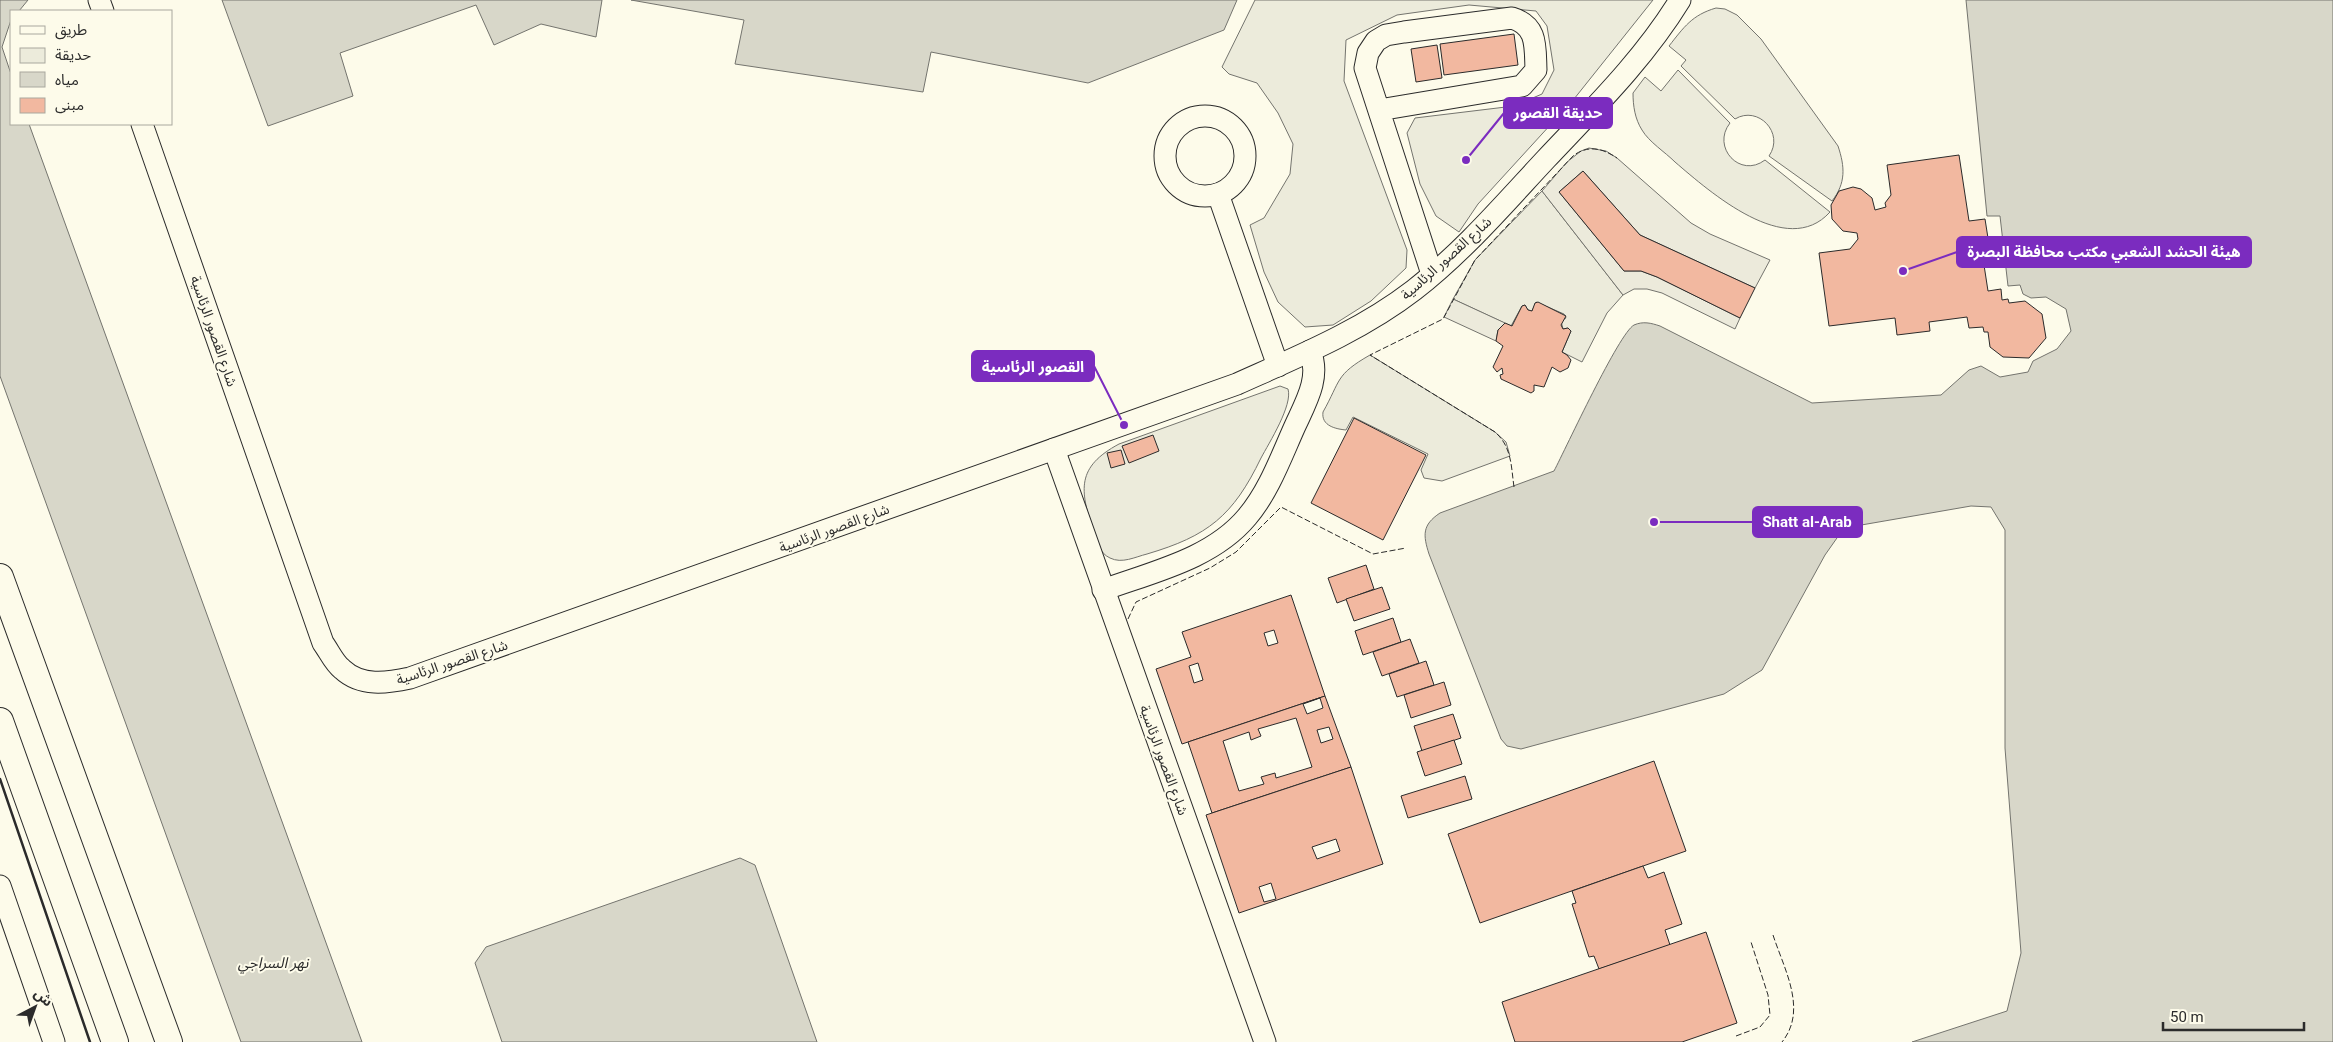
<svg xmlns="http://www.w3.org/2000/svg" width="2333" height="1042" font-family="Roboto,'Noto Sans Arabic',sans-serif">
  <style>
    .green { fill: #ecebdb; stroke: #74746e }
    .parking { fill: #eceadb; stroke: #74746e }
    .water { fill: #d8d7c9; stroke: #74746e }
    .building { fill: #f2b8a0; stroke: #2b2b2b; fill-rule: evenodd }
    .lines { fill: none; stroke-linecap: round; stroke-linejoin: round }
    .minor-casing { stroke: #2b2b2b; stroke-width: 23 }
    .major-casing { stroke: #2b2b2b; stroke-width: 28 }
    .minor { stroke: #fdfbea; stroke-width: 21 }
    .major { stroke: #fdfbea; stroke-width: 26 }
    .fence { stroke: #2b2b2b; stroke-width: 1; stroke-dasharray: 6 2.5; stroke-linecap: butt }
    .wall { stroke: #2b2b2b; stroke-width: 2.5 }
    .labels { text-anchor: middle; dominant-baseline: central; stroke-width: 4; stroke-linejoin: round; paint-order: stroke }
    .street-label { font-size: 14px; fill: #2b2b2b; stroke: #fdfbea }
    .water-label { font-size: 15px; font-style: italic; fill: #2b2b2b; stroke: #fdfbea }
    .leader { fill: none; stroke: #7b2cbf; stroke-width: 2 }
    .callout-dot { fill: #7b2cbf; stroke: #fdfbea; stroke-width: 2 }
    .callout { fill: #7b2cbf; stroke: #7b2cbf; stroke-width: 2 }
    .callout-label { font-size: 15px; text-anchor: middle; font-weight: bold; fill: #fff }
  </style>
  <rect width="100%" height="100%" fill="#fdfbea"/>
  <g class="green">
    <path d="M 1255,0 L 1653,0 L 1574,99 L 1478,204 L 1459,232 L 1436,216 L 1420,184 L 1407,133 L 1415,118 L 1514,106 L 1542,94 L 1554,70 L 1547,26 L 1536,11 L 1469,5 L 1397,15 L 1346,40 L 1344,81 L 1407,250 L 1406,268 L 1371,301 L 1333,325 L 1305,327 L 1278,302 L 1264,272 L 1250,225 L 1264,218 L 1290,174 L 1293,144 L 1278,113 L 1257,83 L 1229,74 L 1222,67 Z"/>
    <path d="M 1716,8 L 1725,9 L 1737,15 L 1761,39 L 1838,146 C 1845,167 1846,183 1832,201 L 1769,156 C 1785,133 1758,105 1735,119 L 1681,66 L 1686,60 L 1669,46 C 1684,27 1692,15 1716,8 Z"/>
    <path d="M 1678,70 L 1730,123 C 1711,147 1740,179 1765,160 L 1830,212 C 1787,260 1710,192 1675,162 C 1665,152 1649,142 1642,130 C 1635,119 1633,106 1633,93 L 1645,77 L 1661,91 Z"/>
    <path d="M 1542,191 L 1623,295 L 1607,313 L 1582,362 L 1562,352 L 1571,331 L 1568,328 L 1563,329 L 1561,321 L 1566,318 L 1564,314 L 1536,302 L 1532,311 L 1528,310 L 1525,305 L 1522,306 L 1511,326 L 1453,299 L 1475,260 Z"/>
    <path d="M 1370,355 L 1495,432 L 1506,442 L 1510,456 L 1442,481 L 1424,478 L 1421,470 L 1428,454 L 1353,417 L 1346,430 C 1336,429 1321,426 1323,412 C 1341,380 1335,375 1370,355 Z"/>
    <path d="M 1280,386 L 1288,389 C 1293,405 1269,443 1261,458 C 1233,516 1208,536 1147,554 C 1135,557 1122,564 1110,558 C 1099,553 1097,541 1093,530 C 1080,490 1076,467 1119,444 Z"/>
  </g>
  <g class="parking">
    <path d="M 1589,148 L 1606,151 L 1617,158 L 1691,223 L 1710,234 L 1770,260 L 1755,288 L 1640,235 L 1583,171 L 1559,192 L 1624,271 L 1641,271 L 1657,277 L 1740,318 L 1735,329 L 1662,293 L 1647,289 L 1634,289 L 1623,295 L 1542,191 L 1567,162 L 1581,151 Z"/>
    <path d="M 1453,299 L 1505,323 L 1498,330 L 1496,341 L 1444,317 Z"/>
  </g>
  <g class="water">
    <path d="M 0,0 L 28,0 L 19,11 L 11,11 L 11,20 L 2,47 L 11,74 L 11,124 L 29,124 L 362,1042 L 241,1042 L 0,376 Z"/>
    <path d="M 222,0 L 602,0 L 596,37 L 541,24 L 494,45 L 476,5 L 340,53 L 353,96 L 268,126 Z"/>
    <path d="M 631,0 L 1237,0 L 1224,30 L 1088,83 L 931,52 L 923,92 L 735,64 L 744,20 Z"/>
    <path d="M 1966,0 L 2333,0 L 2333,1042 L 1912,1042 L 2007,1011 L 2021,953 L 2005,748 L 2005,530 L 1991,507 L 1971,506 L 1844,528 L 1825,555 L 1762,670 L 1724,694 L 1521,749 L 1507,746 L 1501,739 L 1429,554 C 1423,535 1422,525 1440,513 L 1554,471 C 1566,448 1619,333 1634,325 C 1643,321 1651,323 1660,326 L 1812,403 L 1941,395 L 1969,370 L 1981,366 L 2000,377 L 2028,372 L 2033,361 L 2057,349 L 2071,331 L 2066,309 L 2046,297 L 2031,298 L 2023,294 L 2020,285 L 2008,286 L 2000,216 L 1987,216 Z"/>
    <path d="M 740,858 L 755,865 L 817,1042 L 502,1042 L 475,963 L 486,947 Z"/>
  </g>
  <g class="building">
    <path d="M 1514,34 L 1518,65 L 1444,75 L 1440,44 Z"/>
    <path d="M 1437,45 L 1442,78 L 1416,82 L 1411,49 Z"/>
    <path d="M 1959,155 L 1969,221 L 1985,219 L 1990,251 L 1982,252 L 1988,291 L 2001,289 L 2002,300 L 2008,299 L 2009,303 L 2025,301 L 2042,314 L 2046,338 L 2029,358 L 2003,357 L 1990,347 L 1988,332 L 1984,332 L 1983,327 L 1969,328 L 1967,317 L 1929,322 L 1930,331 L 1897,335 L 1895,318 L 1829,326 L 1819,253 L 1850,249 L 1858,239 L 1857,233 L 1843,231 L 1832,219 L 1831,205 L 1839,191 L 1853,187 L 1861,189 L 1872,198 L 1875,210 L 1886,207 L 1885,203 L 1891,195 L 1887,165 Z"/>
    <path d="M 1583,171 L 1640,235 L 1755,288 L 1740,318 L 1657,277 L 1641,271 L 1624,271 L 1559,192 Z"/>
    <path d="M 1538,302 L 1566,316 L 1561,325 L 1563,329 L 1568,328 L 1571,331 L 1562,352 L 1567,355 L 1571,360 L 1568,368 L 1560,372 L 1552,367 L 1544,387 L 1534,385 L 1534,391 L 1531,393 L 1501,379 L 1500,375 L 1503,374 L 1502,368 L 1497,372 L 1493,367 L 1503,346 L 1496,341 L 1498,330 L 1505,323 L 1512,326 L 1522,306 L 1525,305 L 1528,310 L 1532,311 L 1535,303 Z"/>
    <path d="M 1354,418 L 1426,455 L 1383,540 L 1311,503 Z"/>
    <path d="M 1153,435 L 1159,451 L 1129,463 L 1122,446 Z"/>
    <path d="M 1121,450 L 1125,464 L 1111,468 L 1107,453 Z"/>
    <path d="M 1366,565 L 1374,589 L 1337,603 L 1328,578 Z"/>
    <path d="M 1382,587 L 1390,609 L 1354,621 L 1346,599 Z"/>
    <path d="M 1291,595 L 1325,696 L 1182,744 L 1156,669 L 1191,657 L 1182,632 ZM 1274,630 L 1278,643 L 1268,646 L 1264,633 ZM 1198,663 L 1203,680 L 1194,683 L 1189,666 Z"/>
    <path d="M 1393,618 L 1401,642 L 1363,655 L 1355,631 Z"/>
    <path d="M 1410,639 L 1419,663 L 1382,676 L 1373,652 Z"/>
    <path d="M 1426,661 L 1434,685 L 1397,697 L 1389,674 Z"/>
    <path d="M 1444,682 L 1451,705 L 1411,718 L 1404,695 Z"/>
    <path d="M 1325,696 L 1351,767 L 1212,813 L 1188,742 ZM 1320,698 L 1323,708 L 1307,714 L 1303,704 ZM 1296,718 L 1312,767 L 1276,778 L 1275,773 L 1261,777 L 1264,784 L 1239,791 L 1223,741 L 1249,732 L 1251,740 L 1261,736 L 1258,729 ZM 1329,727 L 1333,739 L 1321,743 L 1317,730 Z"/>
    <path d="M 1453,714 L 1461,738 L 1422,751 L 1414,726 Z"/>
    <path d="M 1454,740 L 1462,764 L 1425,776 L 1417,752 Z"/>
    <path d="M 1654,761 L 1686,851 L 1480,923 L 1448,834 Z"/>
    <path d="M 1351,767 L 1383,864 L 1239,913 L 1206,815 ZM 1336,839 L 1340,851 L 1317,859 L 1312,847 ZM 1271,883 L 1276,899 L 1264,902 L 1259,887 Z"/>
    <path d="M 1465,776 L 1472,799 L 1408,818 L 1401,796 Z"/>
    <path d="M 1643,866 L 1648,878 L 1664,872 L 1682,924 L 1665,930 L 1670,945 L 1599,969 L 1594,956 L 1589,957 L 1572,904 L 1576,903 L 1572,891 Z"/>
    <path d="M 1706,932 L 1737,1023 L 1682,1042 L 1515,1042 L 1502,1002 Z"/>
  </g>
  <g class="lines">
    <defs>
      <g id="minor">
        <path d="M 99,0 L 103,11"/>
        <path d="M 1379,110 L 1522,86 L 1536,70 C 1535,47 1538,26 1512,18 L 1404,32 L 1386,35 L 1376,41 L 1368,53 L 1365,68 L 1432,274"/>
        <circle cx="1205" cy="156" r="40"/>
        <path d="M 142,124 L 323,643 C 329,651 334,663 342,669 C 361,687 387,683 410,678 L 1237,384 C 1297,357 1361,331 1414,290 C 1463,252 1504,204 1546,159 C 1593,109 1644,59 1680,0"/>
        <path d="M 1218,194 L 1278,366"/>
        <path d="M 1054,449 L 1265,1042"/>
        <path d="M 1103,590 C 1152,572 1212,559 1247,517 C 1269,491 1281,457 1295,426 C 1306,402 1321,377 1310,351"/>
        <path d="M 0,886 L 54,1042"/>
      </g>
      <g id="major">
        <path d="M 0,577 L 169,1042"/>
        <path d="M 0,721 L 115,1042"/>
      </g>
    </defs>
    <use href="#minor" class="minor-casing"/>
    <use href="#major" class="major-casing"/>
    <use href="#minor" class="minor"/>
    <use href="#major" class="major"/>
    <g class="fence">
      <path d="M 1514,487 C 1511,466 1512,447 1495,432 L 1370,355 L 1443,319 L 1475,260 L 1574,155 C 1589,145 1602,148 1617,158"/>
      <path d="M 1128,619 L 1136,602 L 1210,568 L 1236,552 L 1281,507 L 1373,554 L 1406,548"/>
      <path d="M 1773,935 C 1784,969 1808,1010 1782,1042"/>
      <path d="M 1736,1036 L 1760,1027 L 1770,1015 L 1768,995 L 1751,942"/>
    </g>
    <path class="wall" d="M 0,779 L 90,1042"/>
  </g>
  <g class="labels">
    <g class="street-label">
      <text transform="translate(1446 258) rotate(-42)">شارع القصور الرئاسية</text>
      <text transform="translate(214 331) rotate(71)">شارع القصور الرئاسية</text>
      <text transform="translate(834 528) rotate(-20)">شارع القصور الرئاسية</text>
      <text transform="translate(452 662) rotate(-18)">شارع القصور الرئاسية</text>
      <text transform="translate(1164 760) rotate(70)">شارع القصور الرئاسية</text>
    </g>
    <g class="water-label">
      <text x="273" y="963">نهر السراجي</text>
    </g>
  </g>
  <path class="leader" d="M1466 160L1504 113M1903 271L1957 252M1124 425L1094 366M1654 522L1753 522"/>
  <g class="callout-dot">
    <circle cx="1466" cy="160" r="5"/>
    <circle cx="1903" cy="271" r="5"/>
    <circle cx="1124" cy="425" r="5"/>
    <circle cx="1654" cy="522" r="5"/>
  </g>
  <g class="callout">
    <rect x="1504" y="98" width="108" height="30" rx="5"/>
    <rect x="1957" y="237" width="294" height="30" rx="5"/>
    <rect x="972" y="351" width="122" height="30" rx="5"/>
    <rect x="1753" y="507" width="109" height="30" rx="5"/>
  </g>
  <g class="callout-label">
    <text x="1558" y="118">حديقة القصور</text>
    <text x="2104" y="257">هيئة الحشد الشعبي مكتب محافظة البصرة</text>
    <text x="1033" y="372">القصور الرئاسية</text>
    <text x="1807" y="527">Shatt al-Arab</text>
  </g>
  <rect x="10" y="10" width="162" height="115" fill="#fdfbea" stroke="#a9a89e"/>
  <rect x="20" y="26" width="25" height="8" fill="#fdfbea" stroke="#a9a89e"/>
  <text x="55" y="35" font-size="15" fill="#2b2b2b">طريق</text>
  <rect x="20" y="48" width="25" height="15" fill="#ecebdb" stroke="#a9a89e"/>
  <text x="55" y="60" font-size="15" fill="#2b2b2b">حديقة</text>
  <rect x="20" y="72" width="25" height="15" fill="#d8d7c9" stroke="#a9a89e"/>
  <text x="55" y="85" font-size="15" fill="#2b2b2b">مياه</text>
  <rect x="20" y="98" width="25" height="15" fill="#f2b8a0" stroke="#a9a89e"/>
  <text x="55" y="110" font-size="15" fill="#2b2b2b">مبنى</text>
  <g transform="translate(35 1007) rotate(41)" stroke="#fdfbea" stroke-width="4" paint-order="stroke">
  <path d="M0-4L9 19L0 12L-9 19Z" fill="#2b2b2b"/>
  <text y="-8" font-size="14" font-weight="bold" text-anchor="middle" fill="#2b2b2b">ش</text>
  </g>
  <path d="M2163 1022v8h141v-8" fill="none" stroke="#2b2b2b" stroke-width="2.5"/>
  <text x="2170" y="1022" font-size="15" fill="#2b2b2b" stroke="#fdfbea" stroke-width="4" paint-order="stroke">50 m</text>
</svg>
